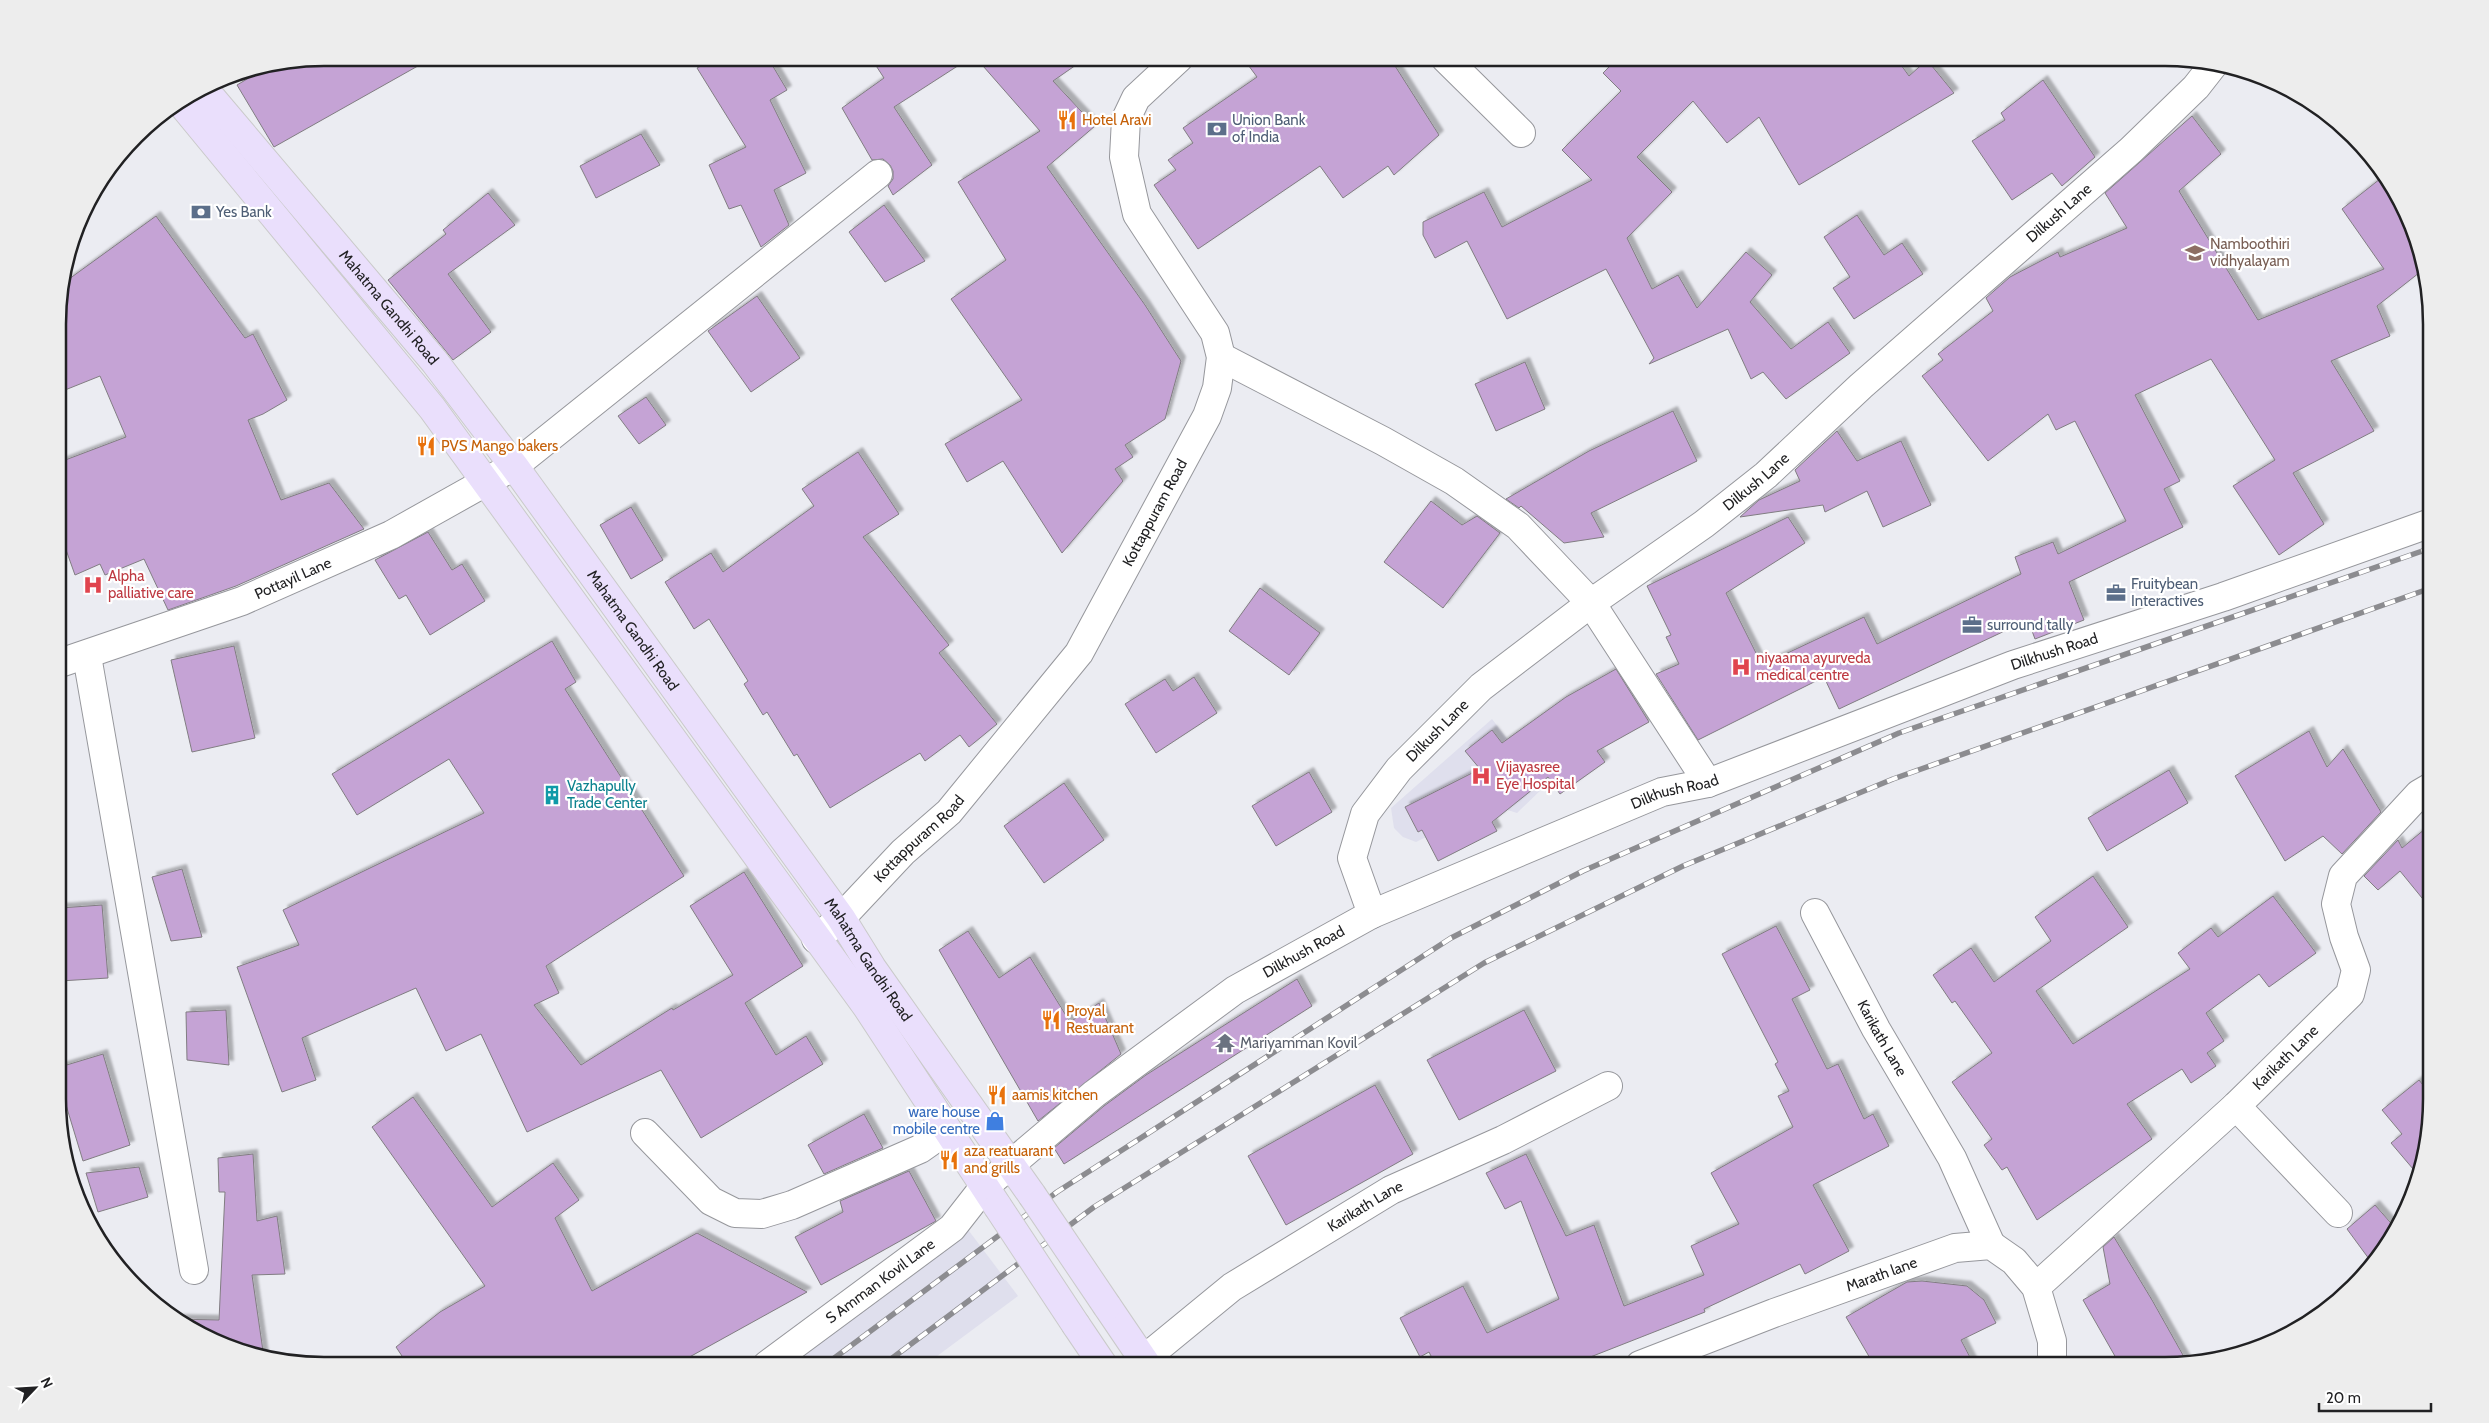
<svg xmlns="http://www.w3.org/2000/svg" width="2489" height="1423" font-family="Cabin,sans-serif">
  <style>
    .built { fill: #dfdfed }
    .building { fill: #c5a3d5; stroke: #817d82; filter: url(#shadow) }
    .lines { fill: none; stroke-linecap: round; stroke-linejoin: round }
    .minor-casing { stroke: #96979c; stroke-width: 30 }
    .major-casing { stroke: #cacaca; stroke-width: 30 }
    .minor { stroke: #fff; stroke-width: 28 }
    .major { stroke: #eadffc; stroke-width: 28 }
    .rail-casing { stroke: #8c8c90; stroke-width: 5.5 }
    .rail { stroke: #fff; stroke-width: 4; stroke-dasharray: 11; stroke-linecap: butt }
    .major-bridge-casing { stroke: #cacaca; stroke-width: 30; stroke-linecap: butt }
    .major-bridge { stroke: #eadffc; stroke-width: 28 }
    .labels { text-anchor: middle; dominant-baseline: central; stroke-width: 4.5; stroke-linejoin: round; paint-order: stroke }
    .food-label { font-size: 15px; fill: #c56008; stroke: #fff; text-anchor: start }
    .service-label { font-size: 15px; fill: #4e5e75; stroke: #fff; text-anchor: start }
    .street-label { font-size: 15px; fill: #212123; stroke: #fff }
    .education-label { font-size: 15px; fill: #785e54; stroke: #fff; text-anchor: start }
    .health-label { font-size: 15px; fill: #be3a42; stroke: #fff; text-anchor: start }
    .culture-label { font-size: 15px; fill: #0d838f; stroke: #fff; text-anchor: start }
    .worship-label { font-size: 15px; fill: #5b616d; stroke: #fff; text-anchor: start }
    .shop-label { font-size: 15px; fill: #366cbe; stroke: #fff; text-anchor: end }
    .rim { fill: none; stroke: #212123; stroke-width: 2.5 }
  </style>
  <defs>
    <filter id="shadow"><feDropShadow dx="4.5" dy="-4.5" stdDeviation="1" flood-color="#0004"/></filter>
  </defs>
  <rect width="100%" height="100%" fill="#ebecf2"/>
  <g class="built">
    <path d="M 1492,719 L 1544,787 L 1517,813 L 1492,805 L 1416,842 L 1403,837 L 1394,828 L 1391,808 Z"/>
    <path d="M 966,1227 L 1018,1296 L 925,1365 L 777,1365 Z"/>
  </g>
  <g class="building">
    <path d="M 324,58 L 432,58 L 274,147 L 237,85 L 264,69 Z"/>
    <path d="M 716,58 L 768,58 L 787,90 L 770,100 L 806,173 L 774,190 L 789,225 L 761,247 L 741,205 L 729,209 L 709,165 L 746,147 L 697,68 Z"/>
    <path d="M 871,58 L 970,58 L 894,107 L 932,165 L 893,195 L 888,186 L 893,179 L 893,171 L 890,165 L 883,159 L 872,160 L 842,108 L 884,78 Z"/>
    <path d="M 976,58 L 1086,58 L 1053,81 L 1095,126 L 1047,167 L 1145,305 L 1181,361 L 1165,419 L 1125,445 L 1133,457 L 1115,469 L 1123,481 L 1062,553 L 1003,461 L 967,482 L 945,444 L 1022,400 L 951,299 L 1006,260 L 958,182 L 1040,131 Z"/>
    <path d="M 1243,58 L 1390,58 L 1439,135 L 1394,175 L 1388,166 L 1343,198 L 1320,166 L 1198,249 L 1154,185 L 1176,170 L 1168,160 L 1193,143 L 1183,128 L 1257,77 Z"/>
    <path d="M 1618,58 L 1896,58 L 1909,76 L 1927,60 L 1954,93 L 1799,185 L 1759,117 L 1727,143 L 1693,101 L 1637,157 L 1672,192 L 1627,238 L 1652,289 L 1678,275 L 1697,308 L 1746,252 L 1772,275 L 1750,302 L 1791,349 L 1828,322 L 1850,353 L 1786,399 L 1763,372 L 1751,379 L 1728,329 L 1649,364 L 1654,358 L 1606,269 L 1507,319 L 1467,241 L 1435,258 L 1423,235 L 1423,222 L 1484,192 L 1502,227 L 1592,180 L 1562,150 L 1621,91 L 1603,73 Z"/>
    <path d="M 2043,80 L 2095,157 L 2062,186 L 2052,173 L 2012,200 L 1972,141 L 2005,120 L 2001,113 Z"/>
    <path d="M 2192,116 L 2221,154 L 2179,191 L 2258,320 L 2384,269 L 2342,209 L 2385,175 L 2417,239 L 2424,269 L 2377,306 L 2390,336 L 2331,361 L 2374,431 L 2293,473 L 2324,524 L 2279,555 L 2233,486 L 2275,460 L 2211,359 L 2135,395 L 2180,481 L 2164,489 L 2183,527 L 2069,582 L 2084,620 L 2035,639 L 2028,620 L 1839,709 L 1824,677 L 1698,740 L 1656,674 L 1679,664 L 1666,637 L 1671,635 L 1647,586 L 1788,517 L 1805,543 L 1726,593 L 1762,665 L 1864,617 L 1877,644 L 2021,574 L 2015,557 L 2053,542 L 2058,554 L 2126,521 L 2075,421 L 2056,430 L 2048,414 L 1988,461 L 1922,376 L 1943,360 L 1938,354 L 1993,311 L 1986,298 L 2010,277 L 2058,252 L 2060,257 L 2127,228 L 2105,193 Z"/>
    <path d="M 641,134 L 660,165 L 596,198 L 580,166 Z"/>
    <path d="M 488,193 L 515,225 L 448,274 L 491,332 L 453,360 L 388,280 L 446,234 L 443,230 Z"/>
    <path d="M 884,205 L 925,261 L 885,282 L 849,232 Z"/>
    <path d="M 1857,215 L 1884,255 L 1902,243 L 1923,274 L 1854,319 L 1833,288 L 1850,277 L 1824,237 Z"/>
    <path d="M 156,216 L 245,338 L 253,334 L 287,400 L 263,414 L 248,420 L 281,500 L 329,483 L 364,529 L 236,586 L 168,610 L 144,559 L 105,575 L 100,564 L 75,575 L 60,533 L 60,462 L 126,437 L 100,376 L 60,392 L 60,297 L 69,279 Z"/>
    <path d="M 757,296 L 800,358 L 751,392 L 708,331 Z"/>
    <path d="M 1525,362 L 1545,409 L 1496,431 L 1475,384 Z"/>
    <path d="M 646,397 L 666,425 L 639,444 L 618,416 Z"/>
    <path d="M 1673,411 L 1697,461 L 1591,513 L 1604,537 L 1564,543 L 1521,506 L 1519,508 L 1506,499 L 1589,451 Z"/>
    <path d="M 1837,431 L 1857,461 L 1901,441 L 1931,505 L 1883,527 L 1867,491 L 1825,512 L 1823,505 L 1740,517 L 1759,500 L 1800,481 L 1795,470 Z"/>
    <path d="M 858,452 L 899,514 L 863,537 L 949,645 L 939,653 L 997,724 L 969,747 L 960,735 L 925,761 L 920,753 L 830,808 L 797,754 L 794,756 L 767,712 L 763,715 L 744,684 L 748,681 L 709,619 L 694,629 L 665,582 L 711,553 L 723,572 L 814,506 L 802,489 Z"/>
    <path d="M 1431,501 L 1462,525 L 1477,516 L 1500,533 L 1443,608 L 1384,562 Z"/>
    <path d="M 631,507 L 663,560 L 631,579 L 600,525 Z"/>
    <path d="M 428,532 L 452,570 L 462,564 L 485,601 L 430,635 L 406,595 L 399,599 L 375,560 Z"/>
    <path d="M 1260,588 L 1320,633 L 1289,675 L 1229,631 Z"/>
    <path d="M 552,641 L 576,682 L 565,689 L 684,876 L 546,966 L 559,993 L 534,1005 L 581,1065 L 672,1008 L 673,1010 L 733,975 L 690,906 L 744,872 L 803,966 L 745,1003 L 776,1055 L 806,1036 L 823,1064 L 701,1138 L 661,1070 L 527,1132 L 481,1034 L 446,1051 L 416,988 L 302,1038 L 316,1080 L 282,1092 L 237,967 L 299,945 L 283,910 L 484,813 L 449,759 L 357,815 L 332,774 Z"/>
    <path d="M 234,646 L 255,738 L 192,752 L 171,660 Z"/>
    <path d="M 1616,669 L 1649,722 L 1597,751 L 1605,762 L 1560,794 L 1548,777 L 1492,822 L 1497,831 L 1438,861 L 1422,830 L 1418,832 L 1405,807 L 1480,769 L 1465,751 L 1492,730 L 1502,743 L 1566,697 Z"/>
    <path d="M 1194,677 L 1217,713 L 1156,753 L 1125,704 L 1165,679 L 1173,691 Z"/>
    <path d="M 2309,731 L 2327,767 L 2343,749 L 2381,812 L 2342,854 L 2323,836 L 2285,861 L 2235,776 Z"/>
    <path d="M 2169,770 L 2188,803 L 2107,851 L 2088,818 Z"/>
    <path d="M 1309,772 L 1332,812 L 1276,846 L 1252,806 Z"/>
    <path d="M 1064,783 L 1104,840 L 1044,883 L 1004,826 Z"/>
    <path d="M 2431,824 L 2431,909 L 2400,871 L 2378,890 L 2364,876 L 2398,840 L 2402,848 Z"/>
    <path d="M 182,869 L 202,937 L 171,941 L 152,877 Z"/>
    <path d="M 2093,876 L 2128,927 L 2036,991 L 2073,1044 L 2190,969 L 2178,953 L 2211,928 L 2218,937 L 2273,896 L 2316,953 L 2269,987 L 2259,974 L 2206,1013 L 2224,1041 L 2207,1053 L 2216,1066 L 2191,1083 L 2182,1069 L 2127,1104 L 2152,1139 L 2037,1220 L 2007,1167 L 2002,1170 L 1984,1145 L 1992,1139 L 1952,1082 L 1992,1053 L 1955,1001 L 1952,1003 L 1933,975 L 1971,948 L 1994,982 L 2051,941 L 2035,917 Z"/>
    <path d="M 102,905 L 108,978 L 60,981 L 60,908 Z"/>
    <path d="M 1776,926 L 1810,990 L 1792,999 L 1827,1069 L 1838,1064 L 1864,1119 L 1873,1114 L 1889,1146 L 1813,1185 L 1849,1251 L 1805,1274 L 1800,1264 L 1704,1309 L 1705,1312 L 1570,1365 L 1417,1365 L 1432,1358 L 1429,1352 L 1420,1357 L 1400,1318 L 1463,1286 L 1487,1333 L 1559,1299 L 1521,1201 L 1505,1209 L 1486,1173 L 1526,1154 L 1566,1236 L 1594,1225 L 1624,1306 L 1704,1275 L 1691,1246 L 1739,1224 L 1711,1173 L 1793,1127 L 1778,1096 L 1789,1091 L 1775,1064 L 1778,1062 L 1722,954 Z"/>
    <path d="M 968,931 L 999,978 L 1030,957 L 1070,1022 L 1099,1003 L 1121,1054 L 1038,1121 L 939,950 Z"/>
    <path d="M 1297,979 L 1312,1006 L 1064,1164 L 1054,1148 L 1104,1106 L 1146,1075 Z"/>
    <path d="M 226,1010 L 229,1065 L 187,1060 L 186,1012 Z"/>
    <path d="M 1524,1010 L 1556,1071 L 1459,1120 L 1427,1060 Z"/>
    <path d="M 103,1054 L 130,1145 L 83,1161 L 66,1105 L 60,1107 L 60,1067 Z"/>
    <path d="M 2419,1080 L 2431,1095 L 2431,1116 L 2419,1176 L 2391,1143 L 2402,1134 L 2382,1110 Z"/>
    <path d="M 1375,1085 L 1413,1154 L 1286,1225 L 1248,1156 Z"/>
    <path d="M 413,1097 L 492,1207 L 553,1163 L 579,1200 L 555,1218 L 592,1291 L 697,1233 L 807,1292 L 675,1365 L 408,1365 L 396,1347 L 440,1312 L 485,1286 L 372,1127 Z"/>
    <path d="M 864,1114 L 883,1148 L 824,1174 L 808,1145 Z"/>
    <path d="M 253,1154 L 257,1221 L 277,1216 L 285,1274 L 252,1275 L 264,1358 L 255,1356 L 191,1330 L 175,1319 L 219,1320 L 225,1192 L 219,1192 L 218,1158 Z"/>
    <path d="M 139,1167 L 148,1197 L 98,1212 L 86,1173 Z"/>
    <path d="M 909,1171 L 936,1221 L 821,1285 L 795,1237 L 843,1212 L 840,1201 Z"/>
    <path d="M 2375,1205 L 2397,1230 L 2372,1263 L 2347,1229 Z"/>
    <path d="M 2114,1237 L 2152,1300 L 2188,1364 L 2120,1365 L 2083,1300 L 2110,1284 L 2103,1247 Z"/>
    <path d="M 1922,1281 L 1967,1286 L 1984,1300 L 1996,1323 L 1961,1340 L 1974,1365 L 1874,1365 L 1846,1317 L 1907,1282 Z"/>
  </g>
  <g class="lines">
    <defs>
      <g id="minor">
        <path d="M 1445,58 L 1521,133"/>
        <path d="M 1221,357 L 1383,441 L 1454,481 L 1518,526 L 1591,603 L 1708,783"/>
        <path d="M 87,656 L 194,1270"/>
        <path id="s1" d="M 60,663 L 242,601 L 391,535 L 514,466 L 878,174"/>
        <path id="s2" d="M 1815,913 L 1876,1029 L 1952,1158 L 1991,1245"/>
        <path id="s3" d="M 1372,914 L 1352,858 L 1365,814 L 1399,769 L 1481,687 L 1591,603 L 1704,524 L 1766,475 L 1861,386 L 2131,150 L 2196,87 L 2214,64"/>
        <path id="s4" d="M 816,939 L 841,918 L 903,852 L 949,812 L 1079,653 L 1207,416 L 1217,388 L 1221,357 L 1215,333 L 1137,214 L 1124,157 L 1126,119 L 1136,98 L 1179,58"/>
        <path d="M 2236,1106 L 2338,1213"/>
        <path d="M 645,1133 L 711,1201 L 735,1213 L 762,1214 L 792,1205 L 920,1149 L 947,1130"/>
        <path id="s5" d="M 2036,1287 L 2236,1106 L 2350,994 L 2356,970 L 2344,937 L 2336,904 L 2343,876 L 2419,794 L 2431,787"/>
        <path id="s6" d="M 1143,1360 L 1232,1287 L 1391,1190 L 1503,1140 L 1608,1086"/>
        <path id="s7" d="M 767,1365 L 952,1228 L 984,1187 L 1094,1094 L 1235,990 L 1372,914 L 1662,792 L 1708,783 L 2013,665 L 2223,597 L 2431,523"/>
        <path id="s8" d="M 1640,1365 L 1774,1313 L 1955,1248 L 1991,1245 L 2014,1261 L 2036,1287 L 2052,1341 L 2052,1365"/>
      </g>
      <g id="major">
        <path id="s9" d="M 204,89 L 434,361 L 514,466 L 841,918 L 872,968 L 1032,1195"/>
        <path d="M 181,103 L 432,408 L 867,1007 L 998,1207"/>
        <path d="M 1107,1306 L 1147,1365"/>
        <path d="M 1076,1325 L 1103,1365"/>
      </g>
    </defs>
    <use href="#minor" class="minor-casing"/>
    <use href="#major" class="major-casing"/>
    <use href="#minor" class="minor"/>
    <use href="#major" class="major"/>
    <defs>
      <g id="rail">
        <path d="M 825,1365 L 1057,1192 L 1451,938 L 1583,871 L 1899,733 L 2431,548"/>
        <path d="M 883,1365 L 1094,1207 L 1484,963 L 1683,866 L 1893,779 L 2431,588"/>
      </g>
    </defs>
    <use href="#rail" class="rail-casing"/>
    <use href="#rail" class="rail"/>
    <defs>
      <g id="major-bridge">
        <path d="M 1032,1195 L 1107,1306"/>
        <path d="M 998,1207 L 1076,1325"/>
      </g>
    </defs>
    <use href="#major-bridge" class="major-bridge-casing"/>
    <use href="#major-bridge" class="major-bridge"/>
  </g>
  <defs>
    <symbol id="restaurant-bare" viewBox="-9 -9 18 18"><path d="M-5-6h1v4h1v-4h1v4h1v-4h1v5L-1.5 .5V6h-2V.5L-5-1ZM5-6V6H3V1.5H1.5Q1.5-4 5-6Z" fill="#e8710a" stroke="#fff" stroke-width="2.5" paint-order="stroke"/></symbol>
    <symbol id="bank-bare" viewBox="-9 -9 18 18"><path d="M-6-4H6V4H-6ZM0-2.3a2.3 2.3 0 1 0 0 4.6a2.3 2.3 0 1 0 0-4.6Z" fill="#5c6f8a" stroke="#fff" stroke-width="2.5" paint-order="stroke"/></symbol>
    <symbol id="school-bare" viewBox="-9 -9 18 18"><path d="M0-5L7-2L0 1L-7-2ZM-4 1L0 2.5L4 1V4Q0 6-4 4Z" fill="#8d6e63" stroke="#fff" stroke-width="2.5" paint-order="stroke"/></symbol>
    <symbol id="hospital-bare" viewBox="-9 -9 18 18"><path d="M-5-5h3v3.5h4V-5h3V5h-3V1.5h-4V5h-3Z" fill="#e0444e" stroke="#fff" stroke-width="2.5" paint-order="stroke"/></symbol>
    <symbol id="office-bare" viewBox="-9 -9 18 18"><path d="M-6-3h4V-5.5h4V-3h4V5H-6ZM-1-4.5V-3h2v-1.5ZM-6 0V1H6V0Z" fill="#5c6f8a" stroke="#fff" stroke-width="2.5" paint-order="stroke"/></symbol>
    <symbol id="building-bare" viewBox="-9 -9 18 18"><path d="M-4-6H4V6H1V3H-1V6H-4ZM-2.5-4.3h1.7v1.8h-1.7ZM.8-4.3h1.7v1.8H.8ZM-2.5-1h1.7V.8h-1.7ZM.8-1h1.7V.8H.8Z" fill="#0f9aa8" stroke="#fff" stroke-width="2.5" paint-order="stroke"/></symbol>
    <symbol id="temple-bare" viewBox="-9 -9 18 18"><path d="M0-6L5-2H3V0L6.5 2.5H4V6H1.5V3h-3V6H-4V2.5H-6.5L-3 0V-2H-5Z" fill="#6b7280" stroke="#fff" stroke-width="2.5" paint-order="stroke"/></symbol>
    <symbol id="shop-bare" viewBox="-9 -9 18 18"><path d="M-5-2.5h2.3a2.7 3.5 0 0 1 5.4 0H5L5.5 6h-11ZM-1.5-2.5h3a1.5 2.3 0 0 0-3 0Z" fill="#3f7fe0" stroke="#fff" stroke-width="2.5" paint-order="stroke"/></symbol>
  </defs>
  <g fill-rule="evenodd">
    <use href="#restaurant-bare" x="1053" y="106" width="28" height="28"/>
    <use href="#bank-bare" x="1203" y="115" width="28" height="28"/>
    <use href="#bank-bare" x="187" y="198" width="28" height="28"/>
    <use href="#school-bare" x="2181" y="239" width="28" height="28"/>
    <use href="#restaurant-bare" x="412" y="432" width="28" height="28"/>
    <use href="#hospital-bare" x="79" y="571" width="28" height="28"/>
    <use href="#office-bare" x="2102" y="579" width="28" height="28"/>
    <use href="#office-bare" x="1958" y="611" width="28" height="28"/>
    <use href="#hospital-bare" x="1727" y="653" width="28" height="28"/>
    <use href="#hospital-bare" x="1467" y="762" width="28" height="28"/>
    <use href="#building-bare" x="538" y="781" width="28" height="28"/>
    <use href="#restaurant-bare" x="1037" y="1006" width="28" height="28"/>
    <use href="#temple-bare" x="1211" y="1029" width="28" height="28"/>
    <use href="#restaurant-bare" x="983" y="1081" width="28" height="28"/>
    <use href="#shop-bare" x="981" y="1107" width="28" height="28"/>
    <use href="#restaurant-bare" x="935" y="1146" width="28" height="28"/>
  </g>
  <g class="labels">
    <g class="food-label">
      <text x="1082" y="120">Hotel Aravi</text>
      <text x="441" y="446">PVS Mango bakers</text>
      <text x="1066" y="1011">Proyal<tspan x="1066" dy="17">Restuarant</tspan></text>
      <text x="1012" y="1095">aamis kitchen</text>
      <text x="964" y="1151">aza reatuarant<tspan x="964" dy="17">and grills</tspan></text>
    </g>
    <g class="service-label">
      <text x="1232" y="120">Union Bank<tspan x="1232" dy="17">of India</tspan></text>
      <text x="216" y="212">Yes Bank</text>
      <text x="2131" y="584">Fruitybean<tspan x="2131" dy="17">Interactives</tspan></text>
      <text x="1987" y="625">surround tally</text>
    </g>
    <g class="street-label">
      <text stroke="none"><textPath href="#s3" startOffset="1026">Dilkush Lane</textPath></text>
      <text stroke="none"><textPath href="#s9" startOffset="286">Mahatma Gandhi Road</textPath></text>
      <text stroke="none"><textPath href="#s3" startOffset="621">Dilkush Lane</textPath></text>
      <text stroke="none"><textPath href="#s4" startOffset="549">Kottappuram Road</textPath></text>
      <text stroke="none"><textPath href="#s1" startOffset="248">Pottayil Lane</textPath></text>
      <text stroke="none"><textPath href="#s9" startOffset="691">Mahatma Gandhi Road</textPath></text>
      <text stroke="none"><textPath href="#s7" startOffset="1490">Dilkhush Road</textPath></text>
      <text stroke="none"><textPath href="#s3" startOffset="216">Dilkush Lane</textPath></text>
      <text stroke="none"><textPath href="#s7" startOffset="1085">Dilkhush Road</textPath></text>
      <text stroke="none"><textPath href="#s4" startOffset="144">Kottappuram Road</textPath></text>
      <text stroke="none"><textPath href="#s7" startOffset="680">Dilkhush Road</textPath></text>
      <text stroke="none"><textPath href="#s9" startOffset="1096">Mahatma Gandhi Road</textPath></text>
      <text stroke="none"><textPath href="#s2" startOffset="142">Karikath Lane</textPath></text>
      <text stroke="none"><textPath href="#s5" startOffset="339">Karikath Lane</textPath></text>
      <text stroke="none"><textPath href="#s6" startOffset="271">Karikath Lane</textPath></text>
      <text stroke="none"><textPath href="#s8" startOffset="258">Marath lane</textPath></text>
      <text stroke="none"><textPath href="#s7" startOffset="141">S Amman Kovil Lane</textPath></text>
    </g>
    <g class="education-label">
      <text x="2210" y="244">Namboothiri<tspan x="2210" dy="17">vidhyalayam</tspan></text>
    </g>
    <g class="health-label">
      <text x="108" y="576">Alpha<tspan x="108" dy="17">palliative care</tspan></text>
      <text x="1756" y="658">niyaama ayurveda<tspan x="1756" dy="17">medical centre</tspan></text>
      <text x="1496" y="767">Vijayasree<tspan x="1496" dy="17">Eye Hospital</tspan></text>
    </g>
    <g class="culture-label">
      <text x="567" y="786">Vazhapully<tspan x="567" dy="17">Trade Center</tspan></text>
    </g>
    <g class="worship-label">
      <text x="1240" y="1043">Mariyamman Kovil</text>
    </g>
    <g class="shop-label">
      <text x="980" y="1112">ware house<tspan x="980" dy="17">mobile centre</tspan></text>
    </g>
  </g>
  <path d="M0 0H2489V1423H0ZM324 66H2165A258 258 0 0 1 2423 324V1099A258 258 0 0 1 2165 1357H324A258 258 0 0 1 66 1099V324A258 258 0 0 1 324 66Z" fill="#ededed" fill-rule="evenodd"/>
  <path class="rim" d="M324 66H2165A258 258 0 0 1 2423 324V1099A258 258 0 0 1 2165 1357H324A258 258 0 0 1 66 1099V324A258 258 0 0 1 324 66Z"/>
  <g transform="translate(35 1388) rotate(65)" stroke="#ffffff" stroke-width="4" paint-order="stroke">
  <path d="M0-4L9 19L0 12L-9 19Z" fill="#212123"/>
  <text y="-8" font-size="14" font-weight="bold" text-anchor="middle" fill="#212123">N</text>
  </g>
  <path d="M2319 1403v8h112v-8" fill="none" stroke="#212123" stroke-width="2.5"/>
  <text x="2326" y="1403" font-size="15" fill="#212123" stroke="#ffffff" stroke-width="4" paint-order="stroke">20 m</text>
</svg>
